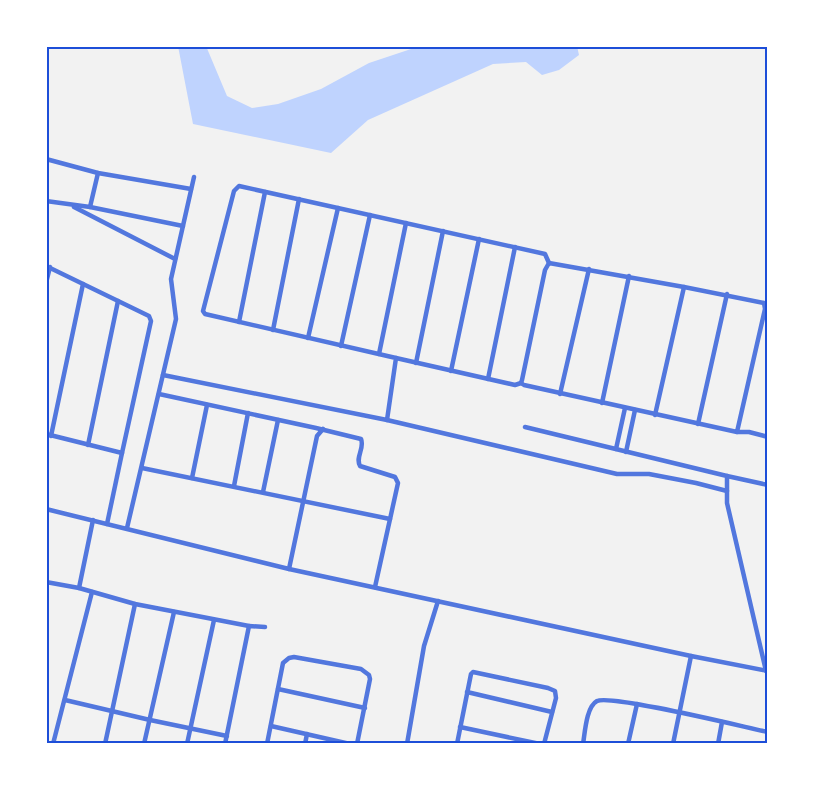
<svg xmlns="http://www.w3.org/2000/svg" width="814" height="790" font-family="'Playfair Display',serif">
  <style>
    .water { fill: #bfd3fe }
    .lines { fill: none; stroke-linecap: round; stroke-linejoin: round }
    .minor { stroke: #5277de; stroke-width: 4.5 }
    .neatline { fill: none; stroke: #1d4ed8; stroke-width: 2 }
  </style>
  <rect width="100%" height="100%" fill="#f2f2f2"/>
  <path class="water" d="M 178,46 L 206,46 L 227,96 L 252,108 L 278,104 L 321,89 L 369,63 L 420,46 L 577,46 L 579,55 L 559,70 L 542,75 L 526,62 L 493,64 L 368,120 L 331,153 L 193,124 Z"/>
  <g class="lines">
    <g class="minor">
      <path d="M 46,159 L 98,173 L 191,189"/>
      <path d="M 46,201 L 90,207 L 183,226"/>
      <path d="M 74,207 L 175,259"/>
      <path d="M 90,207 L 98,173"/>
      <path d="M 549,263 L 684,287 L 764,303 L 765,309 L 737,432 L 524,385 L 521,383 L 522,380 L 545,270 Z"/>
      <path d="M 46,266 L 149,316 L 151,321 L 122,453 L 46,434"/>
      <path d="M 46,283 L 50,267"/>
      <path d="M 239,322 L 265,192"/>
      <path d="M 273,330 L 299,199"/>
      <path d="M 308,338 L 338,208"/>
      <path d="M 341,346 L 370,215"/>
      <path d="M 379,354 L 406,223"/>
      <path d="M 396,358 L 515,385 L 521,383"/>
      <path d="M 416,363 L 443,231"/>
      <path d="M 451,371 L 479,239"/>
      <path d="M 163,375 L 387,420 L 396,358 L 205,314 L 203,311 L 234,191 L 239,186 L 545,254 L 549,263"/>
      <path d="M 488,379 L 515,247"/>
      <path d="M 159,394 L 316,428 L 361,439 C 365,448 355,457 360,466 L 395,477 L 398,483 L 375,587"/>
      <path d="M 560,394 L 589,269"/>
      <path d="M 602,403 L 629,276"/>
      <path d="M 655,415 L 684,287"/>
      <path d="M 387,420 L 617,474 L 649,474 L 696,483 L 727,491"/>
      <path d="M 698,424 L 727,294"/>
      <path d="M 525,427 L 727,476 L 727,503 L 766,671"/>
      <path d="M 737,432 L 749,432 L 768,437"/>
      <path d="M 51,436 L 83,284"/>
      <path d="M 88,445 L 118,301"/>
      <path d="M 616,449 L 625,408"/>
      <path d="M 626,452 L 635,410"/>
      <path d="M 142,468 L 390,519"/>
      <path d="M 727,476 L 768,485"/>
      <path d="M 192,478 L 207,405"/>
      <path d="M 234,486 L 248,413"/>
      <path d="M 263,492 L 278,420"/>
      <path d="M 46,509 L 289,569 L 691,656 L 768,671"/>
      <path d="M 107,524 L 122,453"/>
      <path d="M 127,528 L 176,319 L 171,279 L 194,177"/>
      <path d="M 289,569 L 317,436 L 323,429"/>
      <path d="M 46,582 L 79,588 L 135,604 L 249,626"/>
      <path d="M 79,588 L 93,520"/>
      <path d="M 278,689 L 365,708"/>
      <path d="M 467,692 L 552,712"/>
      <path d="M 65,700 L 150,720 L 227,736"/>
      <path d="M 271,726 L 350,744"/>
      <path d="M 460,727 L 540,744"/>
      <path d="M 53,744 L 92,592"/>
      <path d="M 105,744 L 135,604"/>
      <path d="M 144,744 L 174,612"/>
      <path d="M 187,744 L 214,620"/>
      <path d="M 225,744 L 249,626 L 265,627"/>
      <path d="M 267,744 L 283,663 L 289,658 L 294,657 L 361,669 L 369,675 L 370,679 L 357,744"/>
      <path d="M 305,744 L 307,734"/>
      <path d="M 407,744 L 424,646 L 438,601"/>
      <path d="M 457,744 L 471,674 L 473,672 L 548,688 L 555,691 L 556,698 L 544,744"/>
      <path d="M 583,744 C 585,733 586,707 597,701 C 610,694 744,727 768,732"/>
      <path d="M 628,744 L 637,704"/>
      <path d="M 673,744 L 691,656"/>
      <path d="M 718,744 L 722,722"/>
    </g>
  </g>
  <rect width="814" height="790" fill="none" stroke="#ffffff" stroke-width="95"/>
  <rect x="48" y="48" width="718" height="694" class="neatline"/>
</svg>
